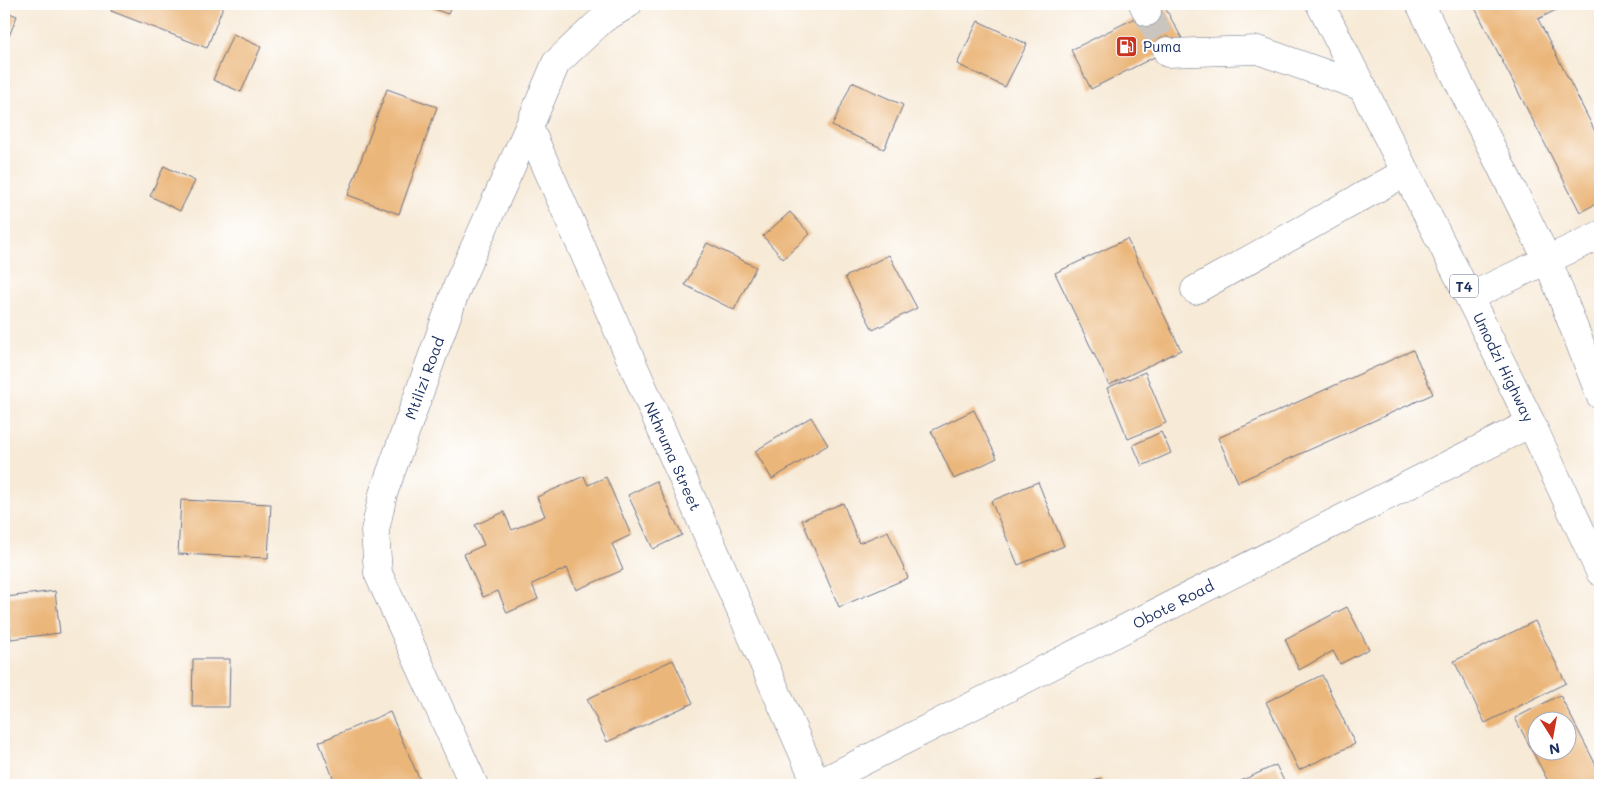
<svg xmlns="http://www.w3.org/2000/svg" width="1604" height="789" font-family="Mali,sans-serif">
  <style>
    .building { fill: #ebb679; fill-rule: evenodd }
    .lines { fill: none; stroke-linecap: round; stroke-linejoin: round }
    .minor-tunnel { stroke: #cbc5bf; stroke-width: 28; stroke-dasharray: 28 14; stroke-linecap: butt }
    .minor-casing { stroke: #687088; stroke-width: 29 }
    .highway-casing { stroke: #687088; stroke-width: 29 }
    .minor { stroke: #fff; stroke-width: 28 }
    .highway { stroke: #fff; stroke-width: 28 }
    .labels { text-anchor: middle; dominant-baseline: central; stroke-width: 4; stroke-linejoin: round; paint-order: stroke }
    .shield { fill: #fff; stroke: #5f6d8e; stroke-width: 1 }
    .shield-label { font-size: 14px; font-weight: bold; fill: #1b2f5e }
    .poi-label { font-size: 15px; fill: #1b2f5e; stroke: #fff; text-anchor: start }
    .street-label { font-size: 15px; fill: #1b2f5e; stroke: #fff }
  </style>
  <rect width="100%" height="100%" fill="#fff"/>
  <filter id="ink" filterUnits="userSpaceOnUse"><feTurbulence type="fractalNoise" baseFrequency=".02" numOctaves="2"/><feDisplacementMap in="SourceGraphic" scale="10" xChannelSelector="R" yChannelSelector="G"/><feConvolveMatrix kernelMatrix="1 2 1 2 8 2 1 2 1" color-interpolation-filters="sRGB"/></filter>
  <filter id="wash" filterUnits="userSpaceOnUse"><feTurbulence type="fractalNoise" baseFrequency=".0096" numOctaves="4" result="noise"/><feDisplacementMap in="SourceGraphic" scale="20" xChannelSelector="R" yChannelSelector="G"/><feGaussianBlur stdDeviation="1.12" result="paint"/><feColorMatrix in="noise" values="0 0 0 0 0 0 0 0 0 0 0 0 0 0 0 0 0 1.4 0 .05"/><feComposite in="paint" operator="in"/></filter>
  <g filter="url(#wash)">
    <rect width="100%" height="100%" fill="#f7ead7"/>
    <g id="blocks">
      <g class="building">
        <path d="M 114,4 L 224,4 L 207,48 L 111,11 Z"/>
        <path d="M 420,4 L 452,4 L 448,14 Z"/>
        <path d="M 1163,4 L 1184,42 L 1091,89 L 1071,50 Z"/>
        <path d="M 1473,4 L 1568,4 L 1538,19 L 1600,141 L 1600,202 L 1580,212 Z"/>
        <path d="M 4,11 L 17,16 L 4,49 Z"/>
        <path d="M 978,21 L 1027,44 L 1005,87 L 957,64 Z"/>
        <path d="M 233,34 L 261,47 L 241,92 L 213,80 Z"/>
        <path d="M 852,82 L 903,105 L 884,149 L 832,126 Z"/>
        <path d="M 387,89 L 437,107 L 399,214 L 348,195 Z"/>
        <path d="M 164,166 L 195,181 L 180,211 L 150,196 Z"/>
        <path d="M 790,212 L 810,234 L 783,259 L 763,236 Z"/>
        <path d="M 1127,239 L 1181,350 L 1109,385 L 1055,273 Z"/>
        <path d="M 707,243 L 756,267 L 734,310 L 685,285 Z"/>
        <path d="M 889,255 L 917,308 L 873,330 L 845,277 Z"/>
        <path d="M 1413,350 L 1433,394 L 1238,482 L 1218,438 Z"/>
        <path d="M 1145,372 L 1166,423 L 1128,439 L 1107,388 Z"/>
        <path d="M 974,410 L 997,458 L 954,479 L 931,431 Z"/>
        <path d="M 811,417 L 828,445 L 772,479 L 755,451 Z"/>
        <path d="M 1161,432 L 1171,453 L 1142,466 L 1133,445 Z"/>
        <path d="M 584,476 L 588,485 L 606,477 L 631,535 L 612,544 L 623,570 L 576,590 L 567,568 L 532,584 L 538,599 L 507,613 L 498,591 L 483,597 L 464,554 L 484,545 L 475,525 L 504,512 L 512,530 L 545,516 L 537,497 Z"/>
        <path d="M 656,481 L 682,535 L 653,549 L 628,495 Z"/>
        <path d="M 1038,482 L 1064,546 L 1018,565 L 991,501 Z"/>
        <path d="M 181,500 L 271,504 L 268,558 L 178,554 Z"/>
        <path d="M 843,503 L 859,543 L 888,531 L 908,578 L 839,607 L 802,520 Z"/>
        <path d="M 55,591 L 60,633 L 11,639 L 6,597 Z"/>
        <path d="M 1347,607 L 1369,649 L 1340,664 L 1333,651 L 1299,670 L 1285,639 Z"/>
        <path d="M 1535,621 L 1566,683 L 1485,723 L 1454,661 Z"/>
        <path d="M 193,659 L 230,659 L 229,707 L 192,707 Z"/>
        <path d="M 673,660 L 693,703 L 607,742 L 587,699 Z"/>
        <path d="M 1322,675 L 1355,744 L 1299,770 L 1266,702 Z"/>
        <path d="M 1560,695 L 1600,773 L 1600,785 L 1550,785 L 1515,718 ZM 1536,722 L 1566,722 L 1566,752 L 1536,752 Z"/>
        <path d="M 390,712 L 422,785 L 322,785 L 334,780 L 319,742 Z"/>
        <path d="M 1276,765 L 1286,785 L 1232,785 Z"/>
        <path d="M 1101,778 L 1105,785 L 1086,785 Z"/>
      </g>
    </g>
  </g>
  <g filter="url(#ink)">
    <use href="#blocks" fill-opacity="0" stroke="#687088" stroke-width="1"/>
    <g class="lines">
      <path class="minor-tunnel" d="M 1147,12 L 1167,51"/>
      <defs>
        <g id="minor">
          <path d="M 1143,4 L 1147,12"/>
          <path d="M 1420,4 L 1548,261 L 1600,395"/>
          <path d="M 1167,51 L 1168,53 L 1258,50 L 1363,87"/>
          <path d="M 529,127 L 817,785"/>
          <path d="M 1195,290 L 1406,172"/>
          <path d="M 1469,297 L 1600,235"/>
          <path d="M 474,785 L 378,573 L 375,531 L 383,494 L 459,282 L 529,127 L 556,63 L 603,19 L 628,4"/>
          <path d="M 816,785 L 1531,423"/>
        </g>
        <path id="highway" d="M 1320,4 L 1469,297 L 1531,423 L 1600,572"/>
      </defs>
      <use href="#minor" class="minor-casing"/>
      <use href="#highway" class="highway-casing"/>
      <use href="#minor" class="minor"/>
      <use href="#highway" class="highway"/>
    </g>
  </g>
  <defs>
    <symbol id="fuel-square" viewBox="-11 -11 22 22"><rect x="-9" y="-9" width="18" height="18" rx="4" fill="#c8321e" stroke="#fff"/><path d="M-5.5-6h7V0h2V4h1.3V-2.5L3-4.5l.8-.8L6-3V5H2.5V1h-1V6h-7ZM-4.2-4.7v3.2H.2V-4.7Z" fill="#fff"/></symbol>
  </defs>
  <g fill-rule="evenodd">
    <use href="#fuel-square" x="1114" y="34" width="25" height="25"/>
  </g>
  <g class="labels">
    <rect class="shield" x="1450" y="274.5" width="28" height="23" rx="4"/>
    <g class="shield-label">
      <text x="1464" y="286">T4</text>
    </g>
    <g class="poi-label">
      <text x="1143" y="46">Puma</text>
    </g>
    <g class="street-label">
      <text transform="translate(1504 367) rotate(64)">Umodzi Highway</text>
      <text transform="translate(424 378) rotate(-70)">Mtilizi Road</text>
      <text transform="translate(673 456) rotate(66)">Nkhruma Street</text>
      <text transform="translate(1173 604) rotate(-27)">Obote Road</text>
    </g>
  </g>
  <rect width="1604" height="789" fill="none" stroke="#fff" stroke-width="20"/>
  <g transform="translate(1552 736) rotate(169)"><circle r="24" fill="#ffffff" stroke="#a4acbf"/>
  <path d="M0-4L9 19L0 12L-9 19Z" fill="#c8321e"/>
  <text y="-8" font-size="14" font-weight="bold" text-anchor="middle" fill="#1b2f5e">N</text>
  </g>
</svg>
